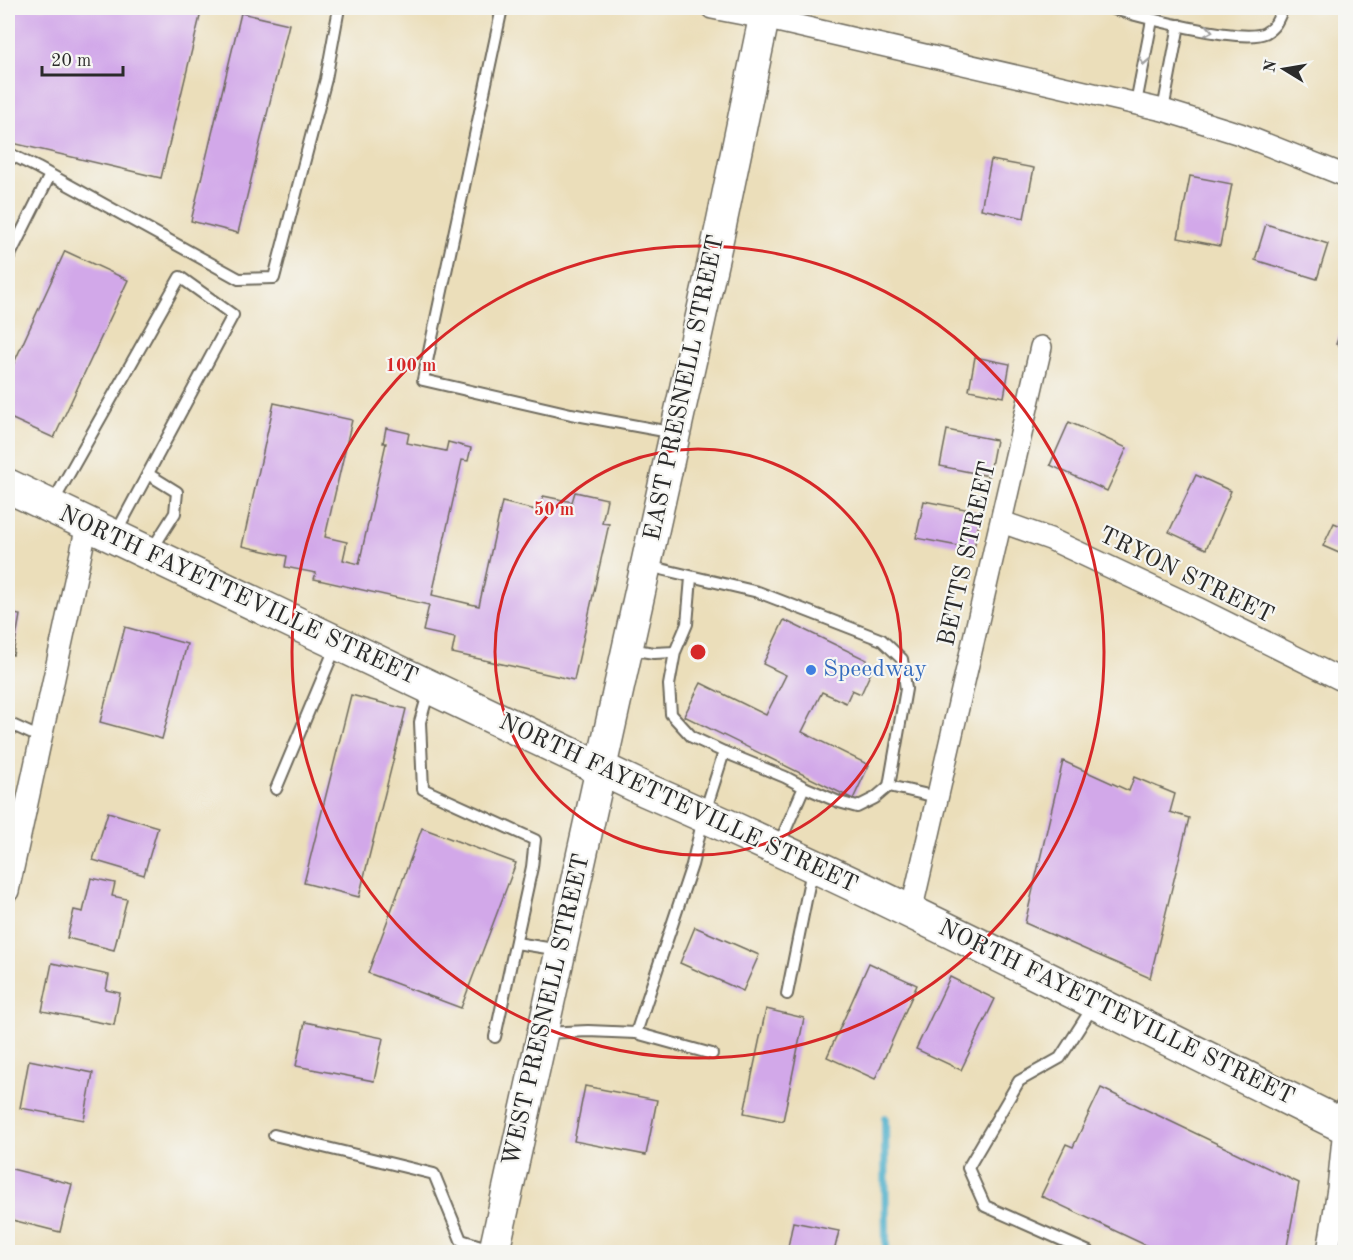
<svg xmlns="http://www.w3.org/2000/svg" width="1353" height="1260" font-family="'Old Standard TT',serif">
  <style>
    .lines { fill: none; stroke-linecap: round; stroke-linejoin: round }
    .stream { stroke: #4aadc9; stroke-width: 8 }
    .building { fill: #d2a8e9 }
    .service-casing { stroke: #6e6a5d; stroke-width: 14 }
    .minor-casing { stroke: #6e6a5d; stroke-width: 24 }
    .secondary-casing { stroke: #6e6a5d; stroke-width: 33 }
    .primary-casing { stroke: #6e6a5d; stroke-width: 36 }
    .service { stroke: #fff; stroke-width: 10 }
    .minor { stroke: #fff; stroke-width: 21 }
    .secondary { stroke: #fff; stroke-width: 30 }
    .primary { stroke: #fff; stroke-width: 33 }
    .oneway { stroke: #a0a0a0 }
    .ring { fill: none; stroke: #d62828; stroke-width: 3 }
    .shop-dot { fill: #3f7fe0; stroke: #f6f6f2; stroke-width: 2 }
    .labels { text-anchor: middle; dominant-baseline: central; stroke-width: 4.5; stroke-linejoin: round; paint-order: stroke }
    .street-label { font-size: 24px; fill: #2b2b2b; stroke: #f6f6f2 }
    .shop-label { font-size: 24px; fill: #366cbe; stroke: #f6f6f2; text-anchor: start }
    .centre { fill: #d62828; stroke: #f6f6f2; stroke-width: 3 }
    .ring-label { font-size: 18px; text-anchor: middle; font-weight: bold; fill: #d62828; stroke: #f6f6f2; stroke-width: 4.5; stroke-linejoin: round; paint-order: stroke }
  </style>
  <rect width="100%" height="100%" fill="#f6f6f2"/>
  <filter id="ink" filterUnits="userSpaceOnUse"><feTurbulence type="fractalNoise" baseFrequency=".0167" numOctaves="2"/><feDisplacementMap in="SourceGraphic" scale="12" xChannelSelector="R" yChannelSelector="G"/><feConvolveMatrix kernelMatrix="1 2 1 2 8 2 1 2 1" color-interpolation-filters="sRGB"/></filter>
  <filter id="wash" filterUnits="userSpaceOnUse"><feTurbulence type="fractalNoise" baseFrequency=".008" numOctaves="4" result="noise"/><feDisplacementMap in="SourceGraphic" scale="24" xChannelSelector="R" yChannelSelector="G"/><feGaussianBlur stdDeviation="1.35" result="paint"/><feColorMatrix in="noise" values="0 0 0 0 0 0 0 0 0 0 0 0 0 0 0 0 0 1.4 0 .05"/><feComposite in="paint" operator="in"/></filter>
  <g filter="url(#wash)">
    <rect width="100%" height="100%" fill="#ebdeba"/>
    <g class="lines">
      <path class="stream" d="M 885,1118 L 886,1252"/>
    </g>
    <g id="blocks">
      <g class="building">
        <path d="M 8,8 L 202,8 L 161,178 L 8,142 Z"/>
        <path d="M 241,13 L 289,24 L 238,233 L 191,221 Z"/>
        <path d="M 991,160 L 1034,168 L 1024,218 L 981,209 Z"/>
        <path d="M 1190,176 L 1232,184 L 1220,246 L 1178,238 Z"/>
        <path d="M 1266,224 L 1328,244 L 1317,279 L 1255,260 Z"/>
        <path d="M 65,251 L 128,280 L 54,438 L 8,417 L 8,376 Z"/>
        <path d="M 1345,321 L 1346,321 L 1346,348 L 1336,344 Z"/>
        <path d="M 975,357 L 1010,364 L 1004,397 L 969,390 Z"/>
        <path d="M 274,403 L 352,420 L 325,537 L 347,542 L 343,560 L 359,564 L 386,443 L 383,443 L 386,428 L 409,433 L 407,443 L 446,451 L 448,442 L 471,448 L 468,461 L 462,460 L 432,595 L 479,606 L 502,502 L 540,511 L 543,496 L 572,502 L 575,492 L 607,499 L 602,523 L 609,524 L 574,680 L 452,653 L 455,638 L 423,631 L 429,605 L 314,579 L 316,573 L 285,567 L 287,556 L 242,546 Z"/>
        <path d="M 1069,422 L 1127,448 L 1107,491 L 1050,465 Z"/>
        <path d="M 947,430 L 996,440 L 989,476 L 940,466 Z"/>
        <path d="M 1196,475 L 1231,491 L 1206,549 L 1169,532 Z"/>
        <path d="M 924,501 L 981,512 L 974,549 L 916,538 Z"/>
        <path d="M 1334,523 L 1346,528 L 1346,556 L 1323,546 Z"/>
        <path d="M 8,613 L 20,615 L 13,655 L 8,654 Z"/>
        <path d="M 784,620 L 867,660 L 863,666 L 872,670 L 861,694 L 852,690 L 846,703 L 822,692 L 802,732 L 869,765 L 853,799 L 684,716 L 701,683 L 766,715 L 786,675 L 763,664 Z"/>
        <path d="M 125,627 L 187,644 L 162,739 L 100,722 Z"/>
        <path d="M 351,695 L 406,709 L 359,897 L 304,883 Z"/>
        <path d="M 1063,761 L 1129,791 L 1134,777 L 1175,794 L 1170,812 L 1189,818 L 1150,978 L 1025,923 Z"/>
        <path d="M 108,812 L 158,827 L 144,875 L 93,860 Z"/>
        <path d="M 422,828 L 516,863 L 461,1008 L 368,973 Z"/>
        <path d="M 91,878 L 115,883 L 112,896 L 127,899 L 114,950 L 67,938 L 74,910 L 83,912 Z"/>
        <path d="M 695,927 L 759,955 L 743,991 L 680,963 Z"/>
        <path d="M 52,963 L 109,975 L 106,990 L 120,993 L 114,1025 L 42,1011 Z"/>
        <path d="M 869,963 L 917,985 L 875,1079 L 827,1057 Z"/>
        <path d="M 950,977 L 995,999 L 961,1070 L 916,1049 Z"/>
        <path d="M 766,1009 L 804,1018 L 783,1121 L 744,1113 Z"/>
        <path d="M 305,1022 L 383,1038 L 374,1081 L 296,1066 Z"/>
        <path d="M 29,1060 L 93,1073 L 84,1120 L 20,1108 Z"/>
        <path d="M 585,1086 L 657,1100 L 646,1155 L 574,1141 Z"/>
        <path d="M 1101,1088 L 1299,1183 L 1286,1252 L 1160,1252 L 1041,1196 L 1066,1144 L 1073,1147 Z"/>
        <path d="M 8,1168 L 72,1184 L 60,1232 L 8,1219 Z"/>
        <path d="M 793,1222 L 839,1231 L 834,1252 L 787,1252 Z"/>
      </g>
    </g>
  </g>
  <g filter="url(#ink)">
    <use href="#blocks" fill-opacity="0" stroke="#6e6a5d" stroke-width="1.5"/>
    <g class="lines">
      <defs>
        <g id="service">
          <path d="M 502,8 L 423,380 L 571,414 L 675,433"/>
          <path d="M 1110,8 C 1138,16 1241,44 1265,33 C 1276,27 1278,19 1283,8"/>
          <path d="M 1136,103 L 1152,20"/>
          <path d="M 1163,110 L 1179,25"/>
          <path d="M 8,153 L 38,168 L 239,279 L 274,278 L 326,79 L 339,8"/>
          <path d="M 8,259 L 50,175"/>
          <path d="M 148,474 L 177,492 L 175,513 L 151,551"/>
          <path d="M 52,504 L 180,277 L 233,315 L 115,535"/>
          <path d="M 648,566 L 758,592 L 882,640 L 902,659 L 906,689 L 889,786 L 937,797"/>
          <path d="M 629,649 L 654,653 L 675,652 L 687,624 L 691,578"/>
          <path d="M 675,652 L 669,685 L 671,714 L 692,737 L 724,752"/>
          <path d="M 429,690 L 420,722 L 423,789 L 535,840 L 532,867 L 495,1037"/>
          <path d="M 8,723 L 41,738"/>
          <path d="M 804,787 L 839,802 L 857,807 L 875,798 L 889,786"/>
          <path d="M 276,789 L 336,646"/>
          <path d="M 516,943 L 560,950"/>
          <path d="M 787,994 L 812,870"/>
          <path d="M 544,1033 L 588,1031 L 636,1033 L 692,865 L 704,815 L 724,752 L 785,777 L 804,787 L 778,847"/>
          <path d="M 636,1033 L 712,1054"/>
          <path d="M 274,1135 L 434,1174 L 461,1240 L 491,1249"/>
          <path d="M 1089,1252 L 985,1206 L 968,1168 L 1019,1081 L 1060,1058 L 1094,1005"/>
        </g>
        <g id="minor">
          <path d="M 712,8 L 764,18 L 1163,110 L 1240,134 L 1346,176"/>
          <path d="M 1002,522 L 1050,539 L 1197,608 L 1346,682"/>
          <path d="M 8,891 L 87,525"/>
          <path d="M 911,912 L 1041,347"/>
          <path d="M 1328,1252 L 1338,1189 L 1346,1107"/>
        </g>
        <path id="secondary" d="M 494,1252 L 720,230 L 766,8"/>
        <path id="primary" d="M 8,486 L 646,790 C 884,893 1113,1013 1346,1127"/>
      </defs>
      <use href="#service" class="service-casing"/>
      <use href="#minor" class="minor-casing"/>
      <use href="#secondary" class="secondary-casing"/>
      <use href="#primary" class="primary-casing"/>
      <use href="#service" class="service"/>
      <use href="#minor" class="minor"/>
      <use href="#secondary" class="secondary"/>
      <use href="#primary" class="primary"/>
    </g>
    <defs><path id="oneway-chevron" d="M-2-3.5L2.5 0L-2 3.5" fill="none" stroke-width="1.6" stroke-linecap="round" stroke-linejoin="round" transform="scale(1.5)"/></defs>
    <g class="oneway">
      <use href="#oneway-chevron" transform="translate(1209 31) rotate(11)"/>
      <use href="#oneway-chevron" transform="translate(1144 61) rotate(101)"/>
    </g>
  </g>
  <g class="ring">
    <circle cx="698" cy="652" r="203"/>
    <circle cx="698" cy="652" r="406"/>
  </g>
  <circle class="shop-dot" cx="811" cy="670" r="6"/>
  <g class="labels">
    <g class="street-label">
      <text transform="translate(685 388) rotate(-78)">EAST PRESNELL STREET</text>
      <text transform="translate(968 554) rotate(-77)">BETTS STREET</text>
      <text transform="translate(1186 576) rotate(26)">TRYON STREET</text>
      <text transform="translate(238 596) rotate(25)">NORTH FAYETTEVILLE STREET</text>
      <text transform="translate(678 804) rotate(25)">NORTH FAYETTEVILLE STREET</text>
      <text transform="translate(547 1010) rotate(-77)">WEST PRESNELL STREET</text>
      <text transform="translate(1116 1013) rotate(26)">NORTH FAYETTEVILLE STREET</text>
    </g>
    <g class="shop-label">
      <text x="823" y="670">Speedway</text>
    </g>
  </g>
  <circle cx="698" cy="652" r="9" class="centre"/>
  <g class="ring-label">
    <text x="411" y="371">100 m</text>
    <text x="554" y="515">50 m</text>
  </g>
  <rect width="1353" height="1260" fill="none" stroke="#f6f6f2" stroke-width="30"/>
  <g transform="translate(1284 69) rotate(281)" stroke="#f6f6f2" stroke-width="4.5" paint-order="stroke">
  <path d="M0-4.5L10 22L0 15L-10 22Z" fill="#2b2b2b"/>
  <text y="-9" font-size="16" font-weight="bold" text-anchor="middle" fill="#2b2b2b">N</text>
  </g>
  <path d="M42 66v9h81v-9" fill="none" stroke="#2b2b2b" stroke-width="3"/>
  <text x="51" y="66" font-size="18" fill="#2b2b2b" stroke="#f6f6f2" stroke-width="4.5" paint-order="stroke">20 m</text>
</svg>
